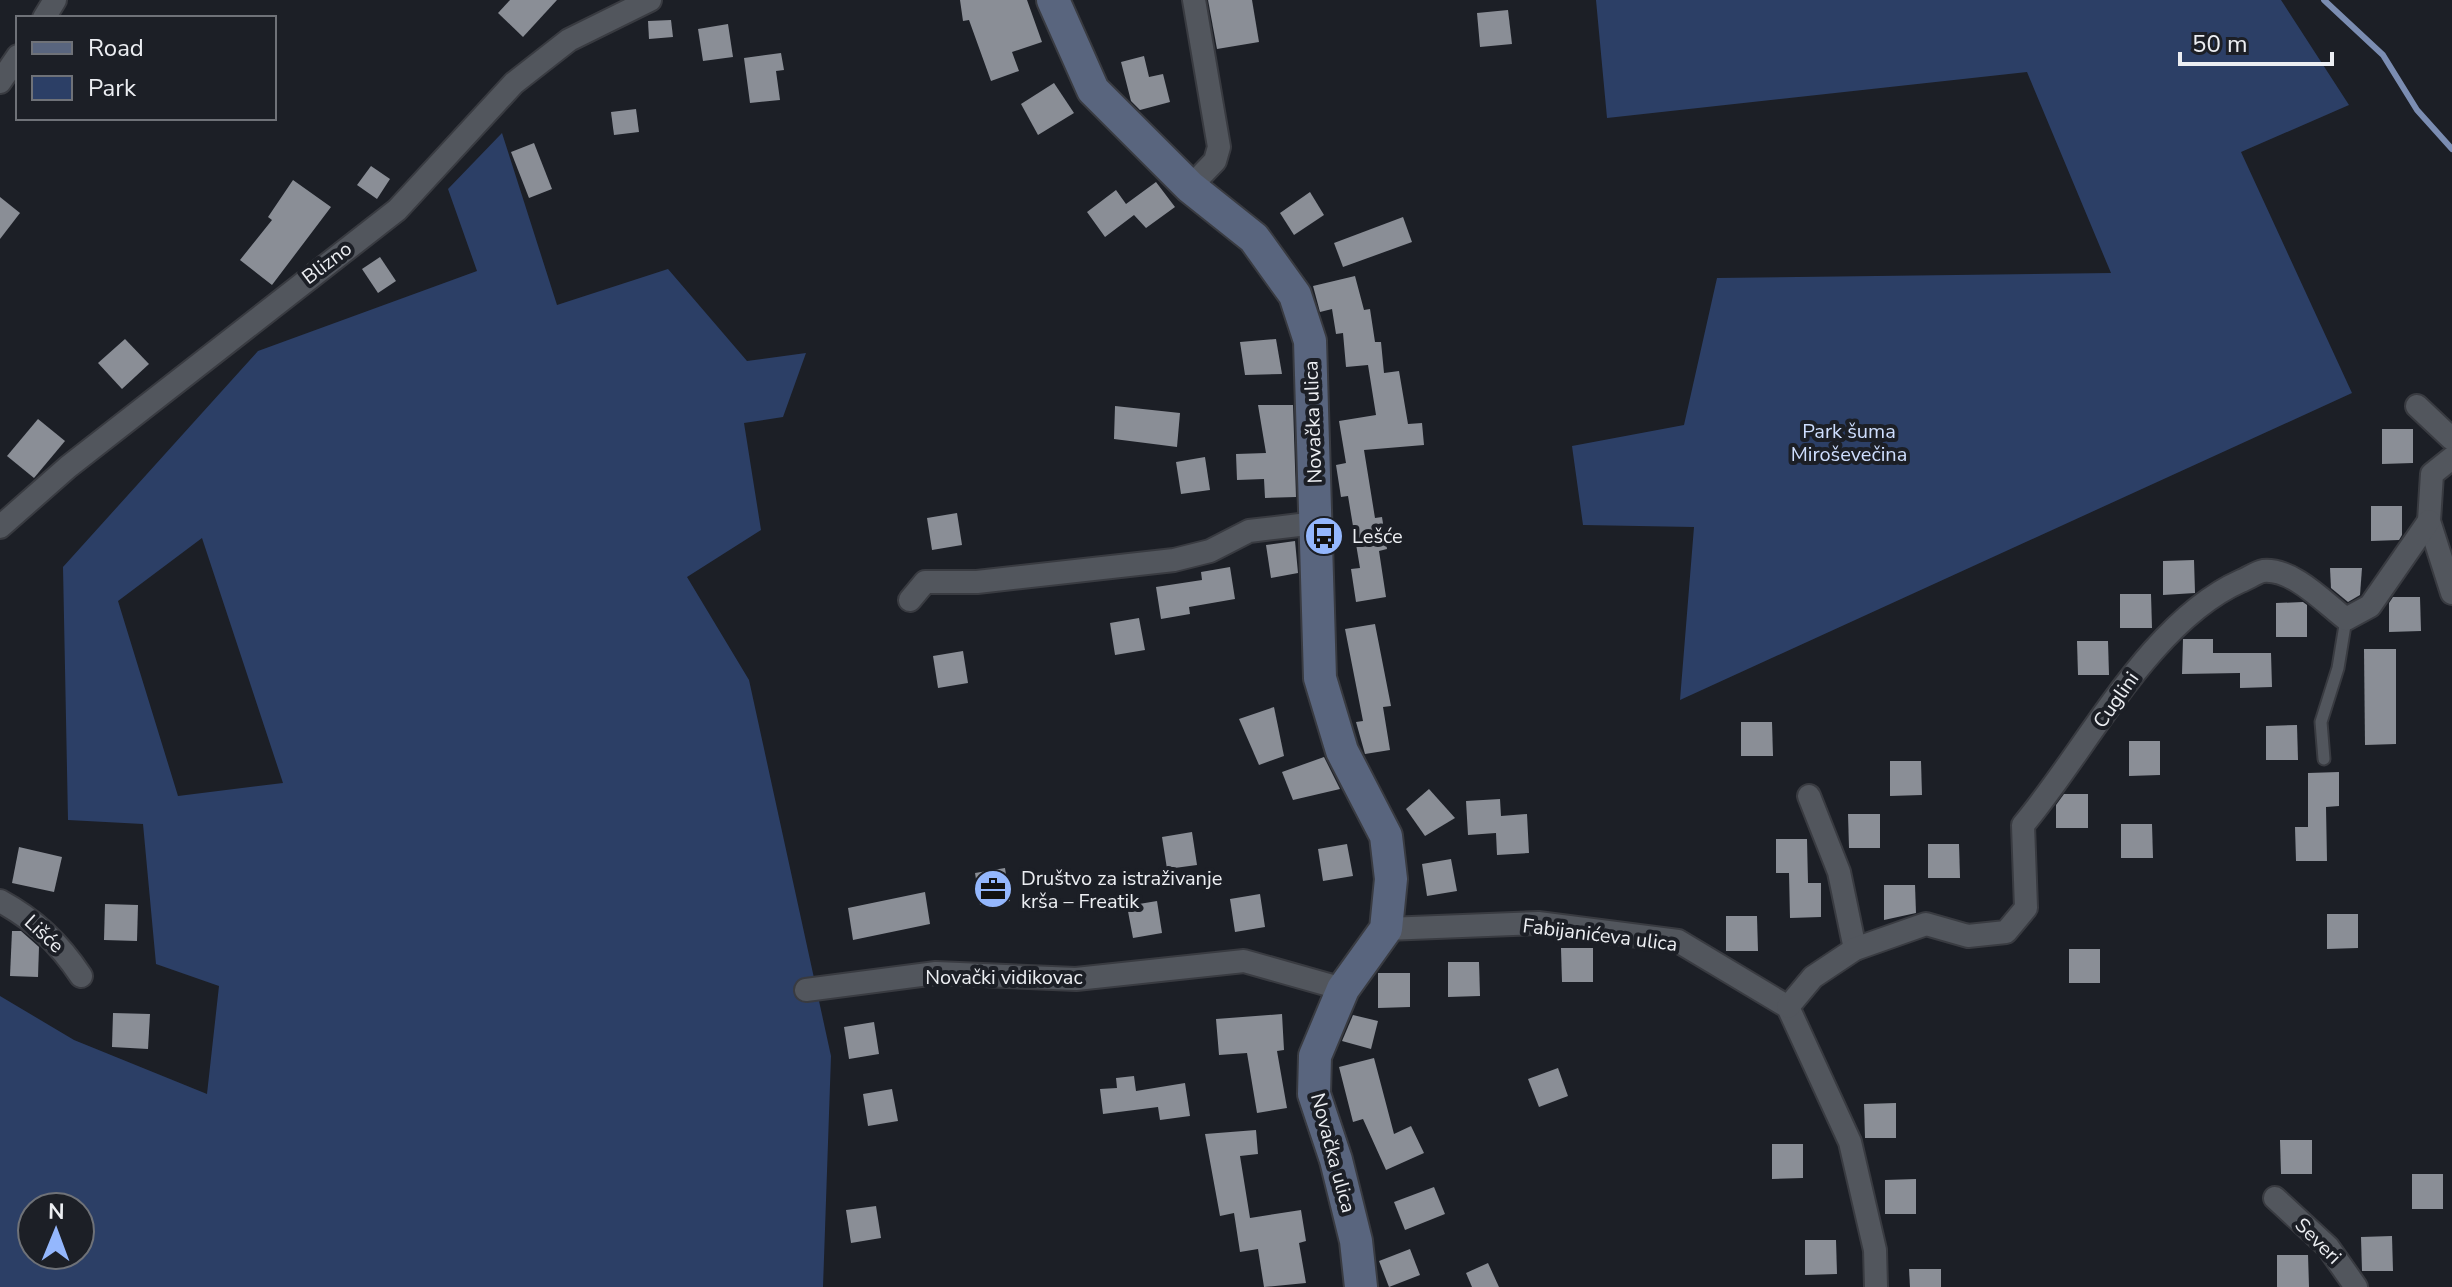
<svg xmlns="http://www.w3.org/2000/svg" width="2452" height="1287" font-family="'Nunito Sans',sans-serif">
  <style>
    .green { fill: #2c3f66; fill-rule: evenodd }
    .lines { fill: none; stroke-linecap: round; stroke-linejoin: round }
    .stream { stroke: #7b8db2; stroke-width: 6 }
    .building { fill: #8a8e96 }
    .lane-casing { stroke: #393b41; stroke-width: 15 }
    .street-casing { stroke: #393b41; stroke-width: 26 }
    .secondary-casing { stroke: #393b41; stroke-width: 36 }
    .lane { stroke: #52565d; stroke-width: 11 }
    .street { stroke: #52565d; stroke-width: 22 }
    .secondary { stroke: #59657e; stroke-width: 32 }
    .labels { text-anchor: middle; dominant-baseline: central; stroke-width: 8; stroke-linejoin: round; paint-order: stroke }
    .street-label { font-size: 20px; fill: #eceef2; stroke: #1c1f26 }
    .park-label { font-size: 20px; fill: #cedefe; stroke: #1c1f26 }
    .poi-label { font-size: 20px; fill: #eceef2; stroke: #1c1f26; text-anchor: start }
  </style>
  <rect width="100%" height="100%" fill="#1c1f26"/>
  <g class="green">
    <path d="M 1596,0 L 2281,0 L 2349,105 L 2241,152 L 2352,393 L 1680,700 L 1694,527 L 1583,525 L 1572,446 L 1684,425 L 1717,278 L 2111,273 L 2027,72 L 1607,118 Z"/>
    <path d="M 502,133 L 557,305 L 668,269 L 747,361 L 806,353 L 783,417 L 744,423 L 761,530 L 687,577 L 749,680 L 831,1056 L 823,1287 L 0,1287 L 0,996 L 74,1040 L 207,1094 L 219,986 L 156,964 L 143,824 L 68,820 L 63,567 L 258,351 L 477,271 L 448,189 ZM 202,538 L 283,783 L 178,796 L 118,601 ZM 32,1207 L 80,1207 L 80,1255 L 32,1255 Z"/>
  </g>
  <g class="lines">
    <path class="stream" d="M 2324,0 L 2383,55 L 2417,110 L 2452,149"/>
  </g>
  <g class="building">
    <path d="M 510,0 L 557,0 L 523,37 L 498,13 Z"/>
    <path d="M 960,0 L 1027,0 L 1042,42 L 1012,52 L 1019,71 L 991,81 L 969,20 L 963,21 Z"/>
    <path d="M 1208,0 L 1252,0 L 1259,42 L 1217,49 Z"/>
    <path d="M 1508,10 L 1512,44 L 1480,47 L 1477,13 Z"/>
    <path d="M 671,20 L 673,37 L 649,39 L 648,21 Z"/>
    <path d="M 728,24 L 733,57 L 703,61 L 698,29 Z"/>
    <path d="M 781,53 L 784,70 L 776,71 L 780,100 L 750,103 L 744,58 Z"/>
    <path d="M 1144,56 L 1149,77 L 1163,74 L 1170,102 L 1140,110 L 1131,101 L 1121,62 Z"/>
    <path d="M 1054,83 L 1074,113 L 1038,135 L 1021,104 Z"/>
    <path d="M 636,109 L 639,132 L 614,135 L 611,112 Z"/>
    <path d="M 534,143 L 552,189 L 529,198 L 511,152 Z"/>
    <path d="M 371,166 L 390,179 L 377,199 L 357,185 Z"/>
    <path d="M 293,180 L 331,207 L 272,285 L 240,260 L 272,220 L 268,217 Z"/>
    <path d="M 1156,182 L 1175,207 L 1146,228 L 1134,215 L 1105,237 L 1087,212 L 1116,190 L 1126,204 Z"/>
    <path d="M 1310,192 L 1324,215 L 1294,235 L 1280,213 Z"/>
    <path d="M 0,197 L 20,213 L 0,239 Z"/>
    <path d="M 1403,217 L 1412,242 L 1343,267 L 1334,243 Z"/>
    <path d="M 380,257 L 396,281 L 378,293 L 362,269 Z"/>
    <path d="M 1355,276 L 1364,310 L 1370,309 L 1375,342 L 1381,342 L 1384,373 L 1399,371 L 1408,424 L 1422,423 L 1424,445 L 1364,450 L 1375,518 L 1382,517 L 1387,549 L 1379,551 L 1386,597 L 1356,602 L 1351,569 L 1360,568 L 1348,496 L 1341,497 L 1336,465 L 1346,463 L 1339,421 L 1376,415 L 1368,365 L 1346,367 L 1343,333 L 1336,334 L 1332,309 L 1320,312 L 1313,286 Z"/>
    <path d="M 125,339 L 149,364 L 122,389 L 98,363 Z"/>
    <path d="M 1276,339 L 1282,374 L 1245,375 L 1240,342 Z"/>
    <path d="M 1258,405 L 1293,405 L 1296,497 L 1265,498 L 1264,479 L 1237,480 L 1236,454 L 1266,453 Z"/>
    <path d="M 1115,406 L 1180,413 L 1177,447 L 1114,439 Z"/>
    <path d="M 38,419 L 65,441 L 34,478 L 7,456 Z"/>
    <path d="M 2382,429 L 2413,429 L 2413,463 L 2382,464 Z"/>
    <path d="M 1205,457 L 1210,490 L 1181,494 L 1176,462 Z"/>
    <path d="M 2371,506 L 2402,506 L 2402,535 L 2399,540 L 2371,541 Z"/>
    <path d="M 957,513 L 962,545 L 932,550 L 927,518 Z"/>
    <path d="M 1295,541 L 1298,573 L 1271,578 L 1266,545 Z"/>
    <path d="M 2194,560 L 2195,593 L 2163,595 L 2163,561 Z"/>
    <path d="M 1230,567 L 1235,599 L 1189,607 L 1190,614 L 1161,619 L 1156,587 L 1202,580 L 1201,572 Z"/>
    <path d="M 2330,568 L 2362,568 L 2360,595 L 2348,602 L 2331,588 Z"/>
    <path d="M 2120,594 L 2151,594 L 2152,628 L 2120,628 Z"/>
    <path d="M 2393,597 L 2420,597 L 2421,631 L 2389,632 L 2389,603 Z"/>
    <path d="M 2303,602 L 2307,605 L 2307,637 L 2276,637 L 2276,603 Z"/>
    <path d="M 1139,618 L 1145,650 L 1115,655 L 1110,623 Z"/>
    <path d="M 1375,624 L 1391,706 L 1383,707 L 1390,750 L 1365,754 L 1356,722 L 1363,721 L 1345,629 Z"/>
    <path d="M 2183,639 L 2213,639 L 2213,653 L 2271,653 L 2272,687 L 2240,688 L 2240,673 L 2182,674 Z"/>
    <path d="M 2077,641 L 2108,641 L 2109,675 L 2078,675 Z"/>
    <path d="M 2364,649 L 2396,649 L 2396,744 L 2365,745 Z"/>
    <path d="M 963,651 L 968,683 L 938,688 L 933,656 Z"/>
    <path d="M 1274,707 L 1284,756 L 1259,765 L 1239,719 Z"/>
    <path d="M 1741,722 L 1772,722 L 1773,756 L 1741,756 Z"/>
    <path d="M 2297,725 L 2298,760 L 2266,760 L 2266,726 Z"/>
    <path d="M 2129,741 L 2160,741 L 2160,775 L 2129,776 Z"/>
    <path d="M 1324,757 L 1340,789 L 1293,800 L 1282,772 Z"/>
    <path d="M 1890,761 L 1921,761 L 1922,795 L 1890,796 Z"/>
    <path d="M 2339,772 L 2339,806 L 2326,807 L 2327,861 L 2296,861 L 2295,827 L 2308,827 L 2308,773 Z"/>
    <path d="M 1429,789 L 1455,818 L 1425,836 L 1406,809 Z"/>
    <path d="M 2064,794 L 2088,794 L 2088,828 L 2056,828 L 2056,805 Z"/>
    <path d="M 1500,799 L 1501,816 L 1527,814 L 1529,853 L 1497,855 L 1496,833 L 1468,835 L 1466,801 Z"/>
    <path d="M 1848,814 L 1880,814 L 1880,848 L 1849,848 Z"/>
    <path d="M 2121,824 L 2152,824 L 2153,858 L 2121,858 Z"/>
    <path d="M 1192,832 L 1197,865 L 1167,869 L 1162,837 Z"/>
    <path d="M 1776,839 L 1807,839 L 1808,883 L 1821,883 L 1821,917 L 1790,918 L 1789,873 L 1776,873 Z"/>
    <path d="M 1347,844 L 1353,876 L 1323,881 L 1318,849 Z"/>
    <path d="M 1928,844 L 1959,844 L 1960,878 L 1928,878 Z"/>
    <path d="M 19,847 L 62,857 L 54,892 L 12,883 Z"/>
    <path d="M 1451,859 L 1457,891 L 1427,896 L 1422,864 Z"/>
    <path d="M 1005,868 L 1010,901 L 980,905 L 975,873 Z"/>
    <path d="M 1884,885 L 1915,885 L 1916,913 L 1884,920 Z"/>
    <path d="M 925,892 L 930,924 L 853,940 L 848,908 Z"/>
    <path d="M 1260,894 L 1265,927 L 1235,932 L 1230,899 Z"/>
    <path d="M 1157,901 L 1162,933 L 1133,938 L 1127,906 Z"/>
    <path d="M 105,904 L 138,905 L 137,941 L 104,940 Z"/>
    <path d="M 2327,914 L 2358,914 L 2358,948 L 2327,949 Z"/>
    <path d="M 1726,916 L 1757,916 L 1758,951 L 1726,951 Z"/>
    <path d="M 12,931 L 21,931 L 39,947 L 38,977 L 10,976 Z"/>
    <path d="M 1561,948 L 1593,948 L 1593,982 L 1562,982 Z"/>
    <rect x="2069" y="949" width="31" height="34"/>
    <path d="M 1448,962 L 1479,962 L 1480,996 L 1448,997 Z"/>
    <path d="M 1378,973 L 1410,973 L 1410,1007 L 1378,1008 Z"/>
    <path d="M 113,1013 L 150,1014 L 148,1049 L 112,1047 Z"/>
    <path d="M 1282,1014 L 1284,1050 L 1277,1051 L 1287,1108 L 1257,1113 L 1247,1053 L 1219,1055 L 1216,1019 Z"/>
    <path d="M 1353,1015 L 1378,1021 L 1371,1049 L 1342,1041 Z"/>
    <path d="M 874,1022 L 879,1054 L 849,1059 L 844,1027 Z"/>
    <path d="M 1374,1058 L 1394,1134 L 1411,1126 L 1424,1153 L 1386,1170 L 1363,1119 L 1353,1122 L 1339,1067 Z"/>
    <path d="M 1558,1068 L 1568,1096 L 1539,1107 L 1528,1079 Z"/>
    <path d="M 1134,1076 L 1136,1091 L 1185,1083 L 1190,1116 L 1160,1120 L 1158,1107 L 1103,1114 L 1100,1089 L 1117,1088 L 1116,1078 Z"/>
    <path d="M 892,1089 L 898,1121 L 868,1126 L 863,1094 Z"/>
    <path d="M 1896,1103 L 1896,1138 L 1865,1138 L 1864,1104 Z"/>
    <path d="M 1256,1130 L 1258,1154 L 1240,1156 L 1250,1218 L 1301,1210 L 1306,1241 L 1299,1243 L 1306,1283 L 1264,1287 L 1258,1249 L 1240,1252 L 1234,1213 L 1220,1216 L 1205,1134 Z"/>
    <path d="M 2280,1140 L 2312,1140 L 2312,1174 L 2281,1174 Z"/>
    <path d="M 1772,1144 L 1803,1144 L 1803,1178 L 1772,1179 Z"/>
    <rect x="2412" y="1174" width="31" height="35"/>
    <path d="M 1916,1179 L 1916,1214 L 1885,1214 L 1885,1180 Z"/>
    <path d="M 1434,1187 L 1445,1214 L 1405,1230 L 1394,1202 Z"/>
    <path d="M 876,1206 L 881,1238 L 851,1243 L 846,1210 Z"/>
    <path d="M 2392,1236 L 2393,1271 L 2362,1271 L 2361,1237 Z"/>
    <path d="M 1805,1240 L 1836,1240 L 1837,1274 L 1805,1275 Z"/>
    <path d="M 1410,1249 L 1420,1275 L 1389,1287 L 1379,1261 Z"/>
    <path d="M 2277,1255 L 2308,1255 L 2309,1287 L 2277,1287 Z"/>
    <path d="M 1488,1263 L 1499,1287 L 1472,1287 L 1466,1273 Z"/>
    <path d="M 1909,1269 L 1941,1269 L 1941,1287 L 1910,1287 Z"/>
  </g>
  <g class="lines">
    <g class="lane-casing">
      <path id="lane" d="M 2324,759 L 2321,722 L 2338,668 L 2346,619"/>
    </g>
    <g class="street-casing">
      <g id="street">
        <path d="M 44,18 L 55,0"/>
        <path d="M 0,82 L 18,56"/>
        <path d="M 1190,187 L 1215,161 L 1219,147 L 1194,0"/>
        <path d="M 2417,406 L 2452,439"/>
        <path d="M 2452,458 L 2432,474 L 2429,521 L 2452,593"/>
        <path d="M 0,527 L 68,467 L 397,210 L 514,83 L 569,40 L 650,0"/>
        <path d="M 910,600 L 925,582 L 977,582 L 1174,560 L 1210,551 L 1249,531 L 1316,523"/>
        <path d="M 1809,796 L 1839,872 L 1855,949"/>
        <path d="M 0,901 C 35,920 59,943 81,976"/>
        <path d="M 1386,929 L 1538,923 L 1678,941 L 1788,1007 L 1850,1142 L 1875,1250 L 1876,1287"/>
        <path d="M 806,990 L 936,973 L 1076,979 L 1244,961 L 1343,989"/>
        <path d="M 1788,1007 L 1813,977 L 1855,949 L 1926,924 L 1968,936 L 2006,932 L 2026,908 L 2023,825 C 2087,749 2149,622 2241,581 C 2247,579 2257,572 2263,571 C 2293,568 2325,603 2346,619 L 2370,606 L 2429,521"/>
        <path d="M 2275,1198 L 2328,1247 L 2356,1287"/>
      </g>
    </g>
    <g class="secondary-casing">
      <path id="secondary" d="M 1053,0 L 1093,90 L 1190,187 L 1254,238 L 1295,295 L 1310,341 L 1320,678 L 1342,751 L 1386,836 L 1391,879 L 1386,929 L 1343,989 L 1315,1056 L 1314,1094 L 1336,1160 L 1356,1241 L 1361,1287"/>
    </g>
    <use href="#lane" class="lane"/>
    <use href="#street" class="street"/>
    <use href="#secondary" class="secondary"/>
  </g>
  <defs>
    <g id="bus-disc" transform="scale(2)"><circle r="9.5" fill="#94b7fd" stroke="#1c1f26"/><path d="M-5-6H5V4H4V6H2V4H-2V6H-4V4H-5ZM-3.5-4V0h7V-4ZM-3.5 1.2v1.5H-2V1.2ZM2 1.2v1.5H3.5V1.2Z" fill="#111"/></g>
    <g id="office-disc" transform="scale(2)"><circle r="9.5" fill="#94b7fd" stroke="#1c1f26"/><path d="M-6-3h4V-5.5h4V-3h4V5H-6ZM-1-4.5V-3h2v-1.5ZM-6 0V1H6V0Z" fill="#111"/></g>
  </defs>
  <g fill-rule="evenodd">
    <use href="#bus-disc" x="1324" y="536"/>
    <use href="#office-disc" x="993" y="889"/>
  </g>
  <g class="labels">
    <g class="street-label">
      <text transform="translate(327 263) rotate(-37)">Blizno</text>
      <text transform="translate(1313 422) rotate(-92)">Novačka ulica</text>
      <text transform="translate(2116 700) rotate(-55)">Cuglini</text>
      <text transform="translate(44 934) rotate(43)">Lišće</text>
      <text transform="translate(1600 935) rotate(7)">Fabijanićeva ulica</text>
      <text x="1004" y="977">Novački vidikovac</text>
      <text transform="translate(1333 1153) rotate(75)">Novačka ulica</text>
      <text transform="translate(2318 1241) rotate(45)">Severi</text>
    </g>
    <g class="park-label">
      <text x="1849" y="431">Park šuma<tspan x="1849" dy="23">Miroševečina</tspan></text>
    </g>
    <g class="poi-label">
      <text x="1352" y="536">Lešće</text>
      <text x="1021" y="878">Društvo za istraživanje<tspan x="1021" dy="23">krša – Freatik</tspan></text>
    </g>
  </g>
  <rect x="16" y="16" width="260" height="104" fill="#1c1f26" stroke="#6f7278" stroke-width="2"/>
  <rect x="32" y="42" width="40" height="12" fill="#59657e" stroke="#6f7278" stroke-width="2"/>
  <text x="88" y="56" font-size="24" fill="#eceef2">Road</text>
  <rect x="32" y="76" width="40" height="24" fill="#2c3f66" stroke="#6f7278" stroke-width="2"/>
  <text x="88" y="96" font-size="24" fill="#eceef2">Park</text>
  <g transform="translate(56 1231) rotate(1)"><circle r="38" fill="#1c1f26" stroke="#6f7278" stroke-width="2"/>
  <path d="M0-6L14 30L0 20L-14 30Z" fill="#94b7fd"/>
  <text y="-12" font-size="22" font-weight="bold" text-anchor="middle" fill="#eceef2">N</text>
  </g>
  <path d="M2180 52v12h152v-12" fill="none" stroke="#eceef2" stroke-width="4"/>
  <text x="2192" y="52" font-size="24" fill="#eceef2" stroke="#1c1f26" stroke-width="6" paint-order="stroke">50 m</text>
</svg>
